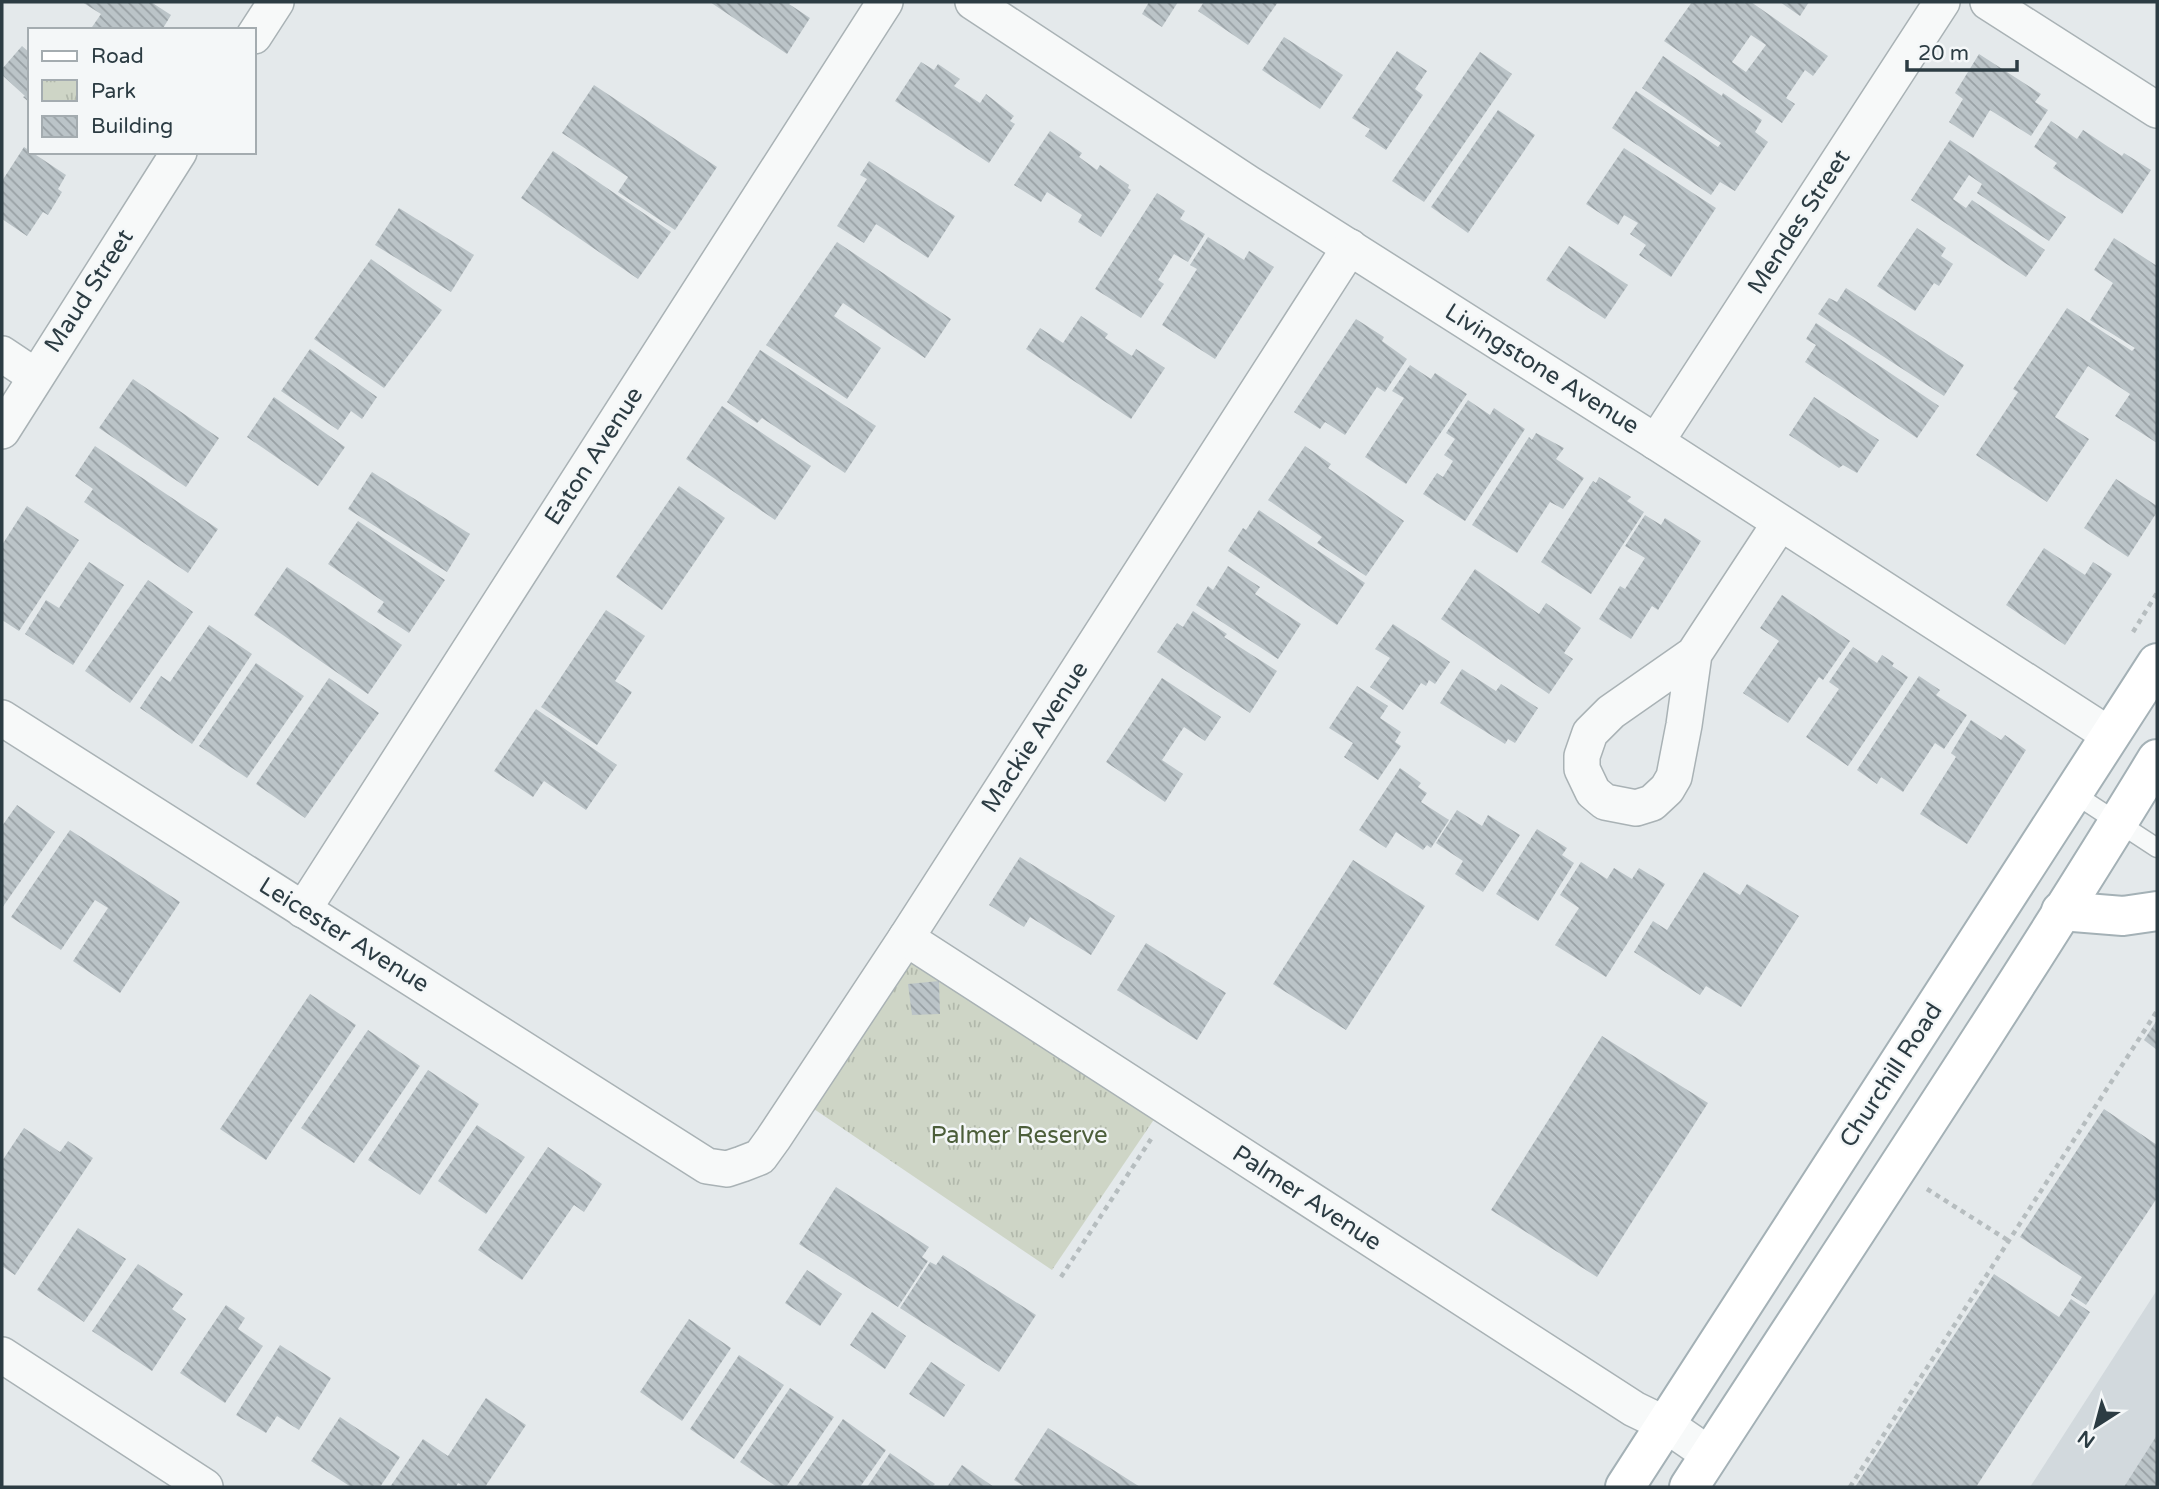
<svg xmlns="http://www.w3.org/2000/svg" width="2159" height="1489" font-family="'Varela Round',sans-serif">
  <style>
    .built { fill: #d2d9dd }
    .park { fill: url(#park-tufts) }
    .building { fill: url(#building-back-hatch); fill-rule: evenodd }
    .lines { fill: none; stroke-linecap: round; stroke-linejoin: round }
    .service-casing { stroke: #a9b2b5; stroke-width: 21 }
    .minor-casing { stroke: #a9b2b5; stroke-width: 38 }
    .primary-casing { stroke: #a4b1b6; stroke-width: 42 }
    .path { stroke: #b6bdbf; stroke-width: 4.5; stroke-dasharray: 5 5; stroke-linecap: butt }
    .service { stroke: #f7f9f9; stroke-width: 18 }
    .minor { stroke: #f7f9f9; stroke-width: 35 }
    .primary { stroke: #fff; stroke-width: 38 }
    .labels { text-anchor: middle; dominant-baseline: central; stroke-width: 5; stroke-linejoin: round; paint-order: stroke }
    .street-label { font-size: 24px; fill: #2c3c43; stroke: #f4f7f8 }
    .park-label { font-size: 24px; fill: #4c5e3a; stroke: #f4f7f8 }
  </style>
  <defs>
    <pattern id="park-tufts" width="24" height="20" patternUnits="userSpaceOnUse" patternTransform="scale(1.75)"><rect width="24" height="20" fill="#ced5c6"/><path d="M3 7l-1-3M5 7V3M7 7l1-3M15 17l-1-3M17 17v-4M19 17l1-3" fill="none" stroke="#b1b8ab"/></pattern>
    <pattern id="building-back-hatch" width="6" height="6" patternUnits="userSpaceOnUse" patternTransform="scale(1.75)"><rect width="6" height="6" fill="#bbc4c8"/><path d="M-1 5l2 2M0 0l6 6M5-1l2 2" fill="none" stroke="#98a0a4"/></pattern>
  </defs>
  <rect width="100%" height="100%" fill="#e4e9eb"/>
  <path class="built" d="M 2157,1290 L 2157,1487 L 2030,1487 Z"/>
  <path class="park" d="M 909,949 L 1157,1115 L 1052,1270 L 808,1105 Z"/>
  <g class="building">
    <path d="M 82,2 L 151,2 L 171,15 L 162,30 L 90,30 L 101,14 Z"/>
    <path d="M 710,2 L 791,2 L 789,4 L 810,18 L 787,54 Z"/>
    <path d="M 1149,2 L 1178,2 L 1162,27 L 1142,14 Z"/>
    <path d="M 1204,2 L 1278,2 L 1248,45 L 1198,11 Z"/>
    <path d="M 1692,2 L 1751,2 L 1828,56 L 1813,76 L 1805,70 L 1786,98 L 1795,104 L 1782,123 L 1664,41 ZM 1751,35 L 1766,45 L 1746,72 L 1732,62 Z"/>
    <path d="M 1780,2 L 1809,2 L 1800,16 Z"/>
    <path d="M 1284,37 L 1343,75 L 1320,109 L 1262,70 Z"/>
    <path d="M 22,46 L 30,53 L 30,103 L 23,97 L 25,96 L 2,75 L 2,69 Z"/>
    <path d="M 1397,51 L 1427,71 L 1415,89 L 1423,95 L 1386,150 L 1365,136 L 1370,129 L 1352,118 Z"/>
    <path d="M 1480,52 L 1512,74 L 1424,202 L 1392,181 Z"/>
    <path d="M 1979,54 L 2041,94 L 2035,102 L 2048,110 L 2031,136 L 1990,110 L 1973,138 L 1949,122 L 1963,99 L 1955,93 Z"/>
    <path d="M 1663,56 L 1722,96 L 1723,93 L 1762,120 L 1755,132 L 1768,142 L 1735,191 L 1720,182 L 1711,195 L 1612,128 L 1636,91 L 1718,147 L 1721,143 L 1642,88 Z"/>
    <path d="M 921,62 L 934,70 L 938,64 L 960,79 L 954,86 L 980,103 L 986,94 L 1014,116 L 1010,121 L 1015,124 L 989,163 L 895,101 Z"/>
    <path d="M 594,85 L 717,167 L 675,230 L 618,192 L 628,177 L 562,133 Z"/>
    <path d="M 1498,110 L 1535,135 L 1468,233 L 1431,207 Z"/>
    <path d="M 2051,121 L 2077,139 L 2083,130 L 2122,156 L 2124,153 L 2151,170 L 2122,214 L 2053,168 L 2057,163 L 2034,147 Z"/>
    <path d="M 1050,131 L 1082,153 L 1079,157 L 1097,170 L 1100,165 L 1129,185 L 1128,188 L 1131,190 L 1101,237 L 1078,222 L 1082,215 L 1047,192 L 1041,202 L 1014,185 Z"/>
    <path d="M 1950,140 L 2066,217 L 2049,241 L 1977,193 L 1982,184 L 1969,175 L 1953,199 L 1966,208 L 1972,200 L 2045,250 L 2026,277 L 1911,200 Z"/>
    <path d="M 24,147 L 66,175 L 58,189 L 62,192 L 48,215 L 43,212 L 27,236 L 2,219 L 2,181 Z"/>
    <path d="M 1624,148 L 1716,208 L 1671,277 L 1639,255 L 1646,245 L 1630,234 L 1638,223 L 1624,215 L 1618,225 L 1586,204 Z"/>
    <path d="M 553,151 L 671,232 L 638,279 L 521,198 Z"/>
    <path d="M 869,161 L 955,216 L 928,258 L 876,224 L 864,243 L 837,226 L 867,179 L 860,175 Z"/>
    <path d="M 1157,193 L 1185,211 L 1180,219 L 1205,234 L 1188,262 L 1174,254 L 1158,280 L 1164,284 L 1141,318 L 1095,289 Z"/>
    <path d="M 399,208 L 474,255 L 451,292 L 375,245 Z"/>
    <path d="M 1917,228 L 1946,248 L 1941,256 L 1953,264 L 1939,286 L 1934,283 L 1915,311 L 1877,286 Z"/>
    <path d="M 1208,237 L 1244,260 L 1249,251 L 1274,267 L 1215,359 L 1162,325 L 1197,269 L 1190,265 Z"/>
    <path d="M 2114,238 L 2157,266 L 2157,443 L 2115,416 L 2130,394 L 2088,366 L 2055,417 L 2089,439 L 2047,502 L 1976,455 L 2018,392 L 2013,389 L 2067,308 L 2132,351 L 2135,348 L 2090,320 L 2113,283 L 2094,270 Z"/>
    <path d="M 837,242 L 951,319 L 925,358 L 843,303 L 834,316 L 881,348 L 847,399 L 766,345 Z"/>
    <path d="M 1569,246 L 1628,285 L 1605,319 L 1546,280 Z"/>
    <path d="M 371,259 L 442,310 L 384,388 L 314,339 Z"/>
    <path d="M 1846,288 L 1964,365 L 1944,396 L 1818,314 L 1829,298 L 1837,302 Z"/>
    <path d="M 1081,316 L 1108,334 L 1105,338 L 1132,356 L 1136,349 L 1165,368 L 1131,419 L 1026,349 L 1040,328 L 1063,343 Z"/>
    <path d="M 1356,319 L 1384,337 L 1382,341 L 1407,359 L 1385,392 L 1377,387 L 1345,435 L 1325,422 L 1320,429 L 1294,412 Z"/>
    <path d="M 1816,323 L 1939,406 L 1917,438 L 1805,362 L 1816,345 L 1806,339 Z"/>
    <path d="M 310,349 L 377,397 L 362,419 L 351,411 L 338,430 L 281,391 Z"/>
    <path d="M 760,350 L 876,426 L 845,473 L 762,418 L 757,423 L 727,402 Z"/>
    <path d="M 1410,365 L 1431,379 L 1435,373 L 1467,394 L 1406,484 L 1365,457 L 1404,398 L 1392,391 Z"/>
    <path d="M 133,379 L 219,438 L 186,487 L 99,428 Z"/>
    <path d="M 274,397 L 345,447 L 318,486 L 247,437 Z"/>
    <path d="M 1814,397 L 1879,440 L 1857,473 L 1843,465 L 1839,468 L 1789,435 Z"/>
    <path d="M 1468,400 L 1490,415 L 1494,408 L 1525,429 L 1465,521 L 1423,494 L 1437,473 L 1443,477 L 1453,461 L 1444,455 L 1455,439 L 1446,433 Z"/>
    <path d="M 722,406 L 811,466 L 775,520 L 686,459 Z"/>
    <path d="M 1536,433 L 1564,448 L 1556,459 L 1584,478 L 1563,509 L 1550,502 L 1517,553 L 1472,525 L 1529,437 L 1532,440 Z"/>
    <path d="M 95,446 L 218,529 L 188,573 L 84,502 L 93,489 L 75,476 Z"/>
    <path d="M 1305,446 L 1331,464 L 1328,468 L 1404,521 L 1366,576 L 1317,543 L 1322,537 L 1268,500 Z"/>
    <path d="M 372,472 L 470,534 L 447,572 L 348,509 Z"/>
    <path d="M 1599,477 L 1631,497 L 1627,501 L 1644,512 L 1591,594 L 1541,562 L 1593,481 L 1596,483 Z"/>
    <path d="M 2116,479 L 2157,506 L 2157,512 L 2128,557 L 2084,528 Z"/>
    <path d="M 679,486 L 725,518 L 662,610 L 616,577 Z"/>
    <path d="M 27,506 L 79,540 L 19,631 L 2,620 L 2,545 Z"/>
    <path d="M 1259,510 L 1365,583 L 1337,625 L 1228,551 L 1243,528 L 1246,530 Z"/>
    <path d="M 1645,515 L 1661,525 L 1665,518 L 1701,541 L 1658,610 L 1652,606 L 1631,639 L 1599,619 L 1620,586 L 1625,589 L 1645,558 L 1625,546 Z"/>
    <path d="M 358,521 L 445,580 L 409,633 L 377,612 L 384,602 L 328,564 Z"/>
    <path d="M 2044,548 L 2085,575 L 2093,562 L 2112,574 L 2065,645 L 2006,605 Z"/>
    <path d="M 89,562 L 124,585 L 73,665 L 25,634 L 46,600 L 59,608 Z"/>
    <path d="M 1228,566 L 1260,587 L 1255,594 L 1301,624 L 1278,659 L 1196,605 L 1208,586 L 1213,590 Z"/>
    <path d="M 287,567 L 402,645 L 368,694 L 254,615 Z"/>
    <path d="M 1475,569 L 1539,614 L 1546,603 L 1581,628 L 1564,653 L 1573,659 L 1549,694 L 1441,619 Z"/>
    <path d="M 148,580 L 193,612 L 130,703 L 85,671 Z"/>
    <path d="M 1782,595 L 1850,641 L 1823,680 L 1819,677 L 1788,723 L 1743,693 L 1779,641 L 1760,628 Z"/>
    <path d="M 606,610 L 645,636 L 615,681 L 632,692 L 597,745 L 541,707 Z"/>
    <path d="M 1193,611 L 1227,634 L 1224,637 L 1277,671 L 1250,713 L 1157,652 L 1177,623 L 1183,627 Z"/>
    <path d="M 1393,624 L 1450,662 L 1435,684 L 1429,680 L 1426,686 L 1421,683 L 1403,710 L 1370,687 L 1390,658 L 1375,649 Z"/>
    <path d="M 209,625 L 252,654 L 192,744 L 140,708 L 161,676 L 170,682 Z"/>
    <path d="M 1853,647 L 1877,663 L 1882,655 L 1894,663 L 1892,666 L 1908,677 L 1848,766 L 1806,737 L 1839,689 L 1829,682 Z"/>
    <path d="M 256,663 L 304,696 L 247,778 L 199,746 Z"/>
    <path d="M 1462,669 L 1496,691 L 1501,684 L 1538,708 L 1515,743 L 1508,739 L 1505,744 L 1440,703 Z"/>
    <path d="M 1919,676 L 1940,690 L 1936,695 L 1967,715 L 1944,749 L 1935,743 L 1903,792 L 1881,777 L 1877,784 L 1857,770 Z"/>
    <path d="M 329,678 L 379,713 L 305,818 L 256,784 Z"/>
    <path d="M 1162,678 L 1221,717 L 1205,741 L 1184,727 L 1162,760 L 1183,774 L 1165,802 L 1106,762 Z"/>
    <path d="M 1357,686 L 1388,706 L 1380,718 L 1401,732 L 1395,742 L 1401,746 L 1378,780 L 1344,757 L 1353,743 L 1329,728 Z"/>
    <path d="M 536,709 L 617,765 L 586,810 L 544,781 L 533,797 L 494,771 Z"/>
    <path d="M 1971,720 L 2001,740 L 2005,735 L 2026,750 L 1967,844 L 1920,814 L 1956,757 L 1951,753 Z"/>
    <path d="M 1400,768 L 1421,783 L 1418,787 L 1427,793 L 1421,802 L 1449,820 L 1431,848 L 1427,845 L 1423,850 L 1396,832 L 1386,848 L 1359,830 Z"/>
    <path d="M 17,805 L 55,832 L 2,908 L 2,826 Z"/>
    <path d="M 1457,810 L 1482,826 L 1488,815 L 1520,835 L 1483,892 L 1455,874 L 1463,861 L 1436,843 Z"/>
    <path d="M 1537,829 L 1567,848 L 1562,855 L 1574,863 L 1538,921 L 1496,894 Z"/>
    <path d="M 70,830 L 180,902 L 120,993 L 73,961 L 108,908 L 95,900 L 61,950 L 11,917 Z"/>
    <path d="M 1020,857 L 1115,916 L 1091,955 L 1030,917 L 1024,927 L 989,905 Z"/>
    <path d="M 1353,860 L 1425,906 L 1346,1030 L 1273,984 Z"/>
    <path d="M 1581,862 L 1607,879 L 1614,868 L 1632,879 L 1639,868 L 1665,884 L 1606,977 L 1555,945 L 1579,908 L 1560,895 Z"/>
    <path d="M 1704,872 L 1740,895 L 1747,884 L 1799,916 L 1741,1007 L 1706,986 L 1700,995 L 1634,952 L 1653,921 L 1667,930 Z"/>
    <path d="M 1146,943 L 1226,993 L 1197,1040 L 1117,990 Z"/>
    <path d="M 939,981 L 940,1014 L 912,1015 L 908,984 Z"/>
    <path d="M 310,994 L 356,1025 L 266,1160 L 220,1129 Z"/>
    <path d="M 2157,1020 L 2157,1050 L 2144,1040 Z"/>
    <path d="M 368,1030 L 420,1066 L 354,1163 L 301,1128 Z"/>
    <path d="M 1602,1036 L 1708,1103 L 1597,1277 L 1491,1210 Z"/>
    <path d="M 428,1070 L 479,1104 L 420,1195 L 368,1160 Z"/>
    <path d="M 2104,1109 L 2157,1145 L 2157,1198 L 2086,1305 L 2071,1295 L 2082,1277 L 2020,1237 Z"/>
    <path d="M 477,1125 L 525,1157 L 486,1214 L 438,1181 Z"/>
    <path d="M 24,1128 L 60,1152 L 68,1141 L 93,1158 L 15,1275 L 2,1266 L 2,1161 Z"/>
    <path d="M 548,1147 L 602,1184 L 584,1212 L 574,1205 L 522,1280 L 478,1250 Z"/>
    <path d="M 836,1187 L 929,1247 L 922,1257 L 928,1261 L 898,1307 L 799,1244 Z"/>
    <path d="M 78,1228 L 126,1259 L 84,1322 L 37,1290 Z"/>
    <path d="M 943,1255 L 1036,1315 L 999,1372 L 900,1308 L 930,1262 L 936,1265 Z"/>
    <path d="M 138,1264 L 183,1294 L 172,1309 L 186,1319 L 152,1371 L 92,1331 Z"/>
    <path d="M 807,1270 L 842,1294 L 820,1326 L 785,1303 Z"/>
    <path d="M 1994,1274 L 2059,1317 L 2071,1299 L 2090,1312 L 1976,1487 L 1855,1487 Z"/>
    <path d="M 226,1305 L 245,1318 L 238,1329 L 263,1346 L 225,1403 L 180,1373 Z"/>
    <path d="M 872,1312 L 906,1336 L 885,1369 L 850,1345 Z"/>
    <path d="M 689,1319 L 731,1348 L 682,1421 L 640,1392 Z"/>
    <path d="M 280,1345 L 331,1378 L 299,1430 L 277,1416 L 266,1433 L 236,1415 Z"/>
    <path d="M 739,1355 L 784,1385 L 734,1459 L 690,1429 Z"/>
    <path d="M 931,1362 L 965,1385 L 944,1417 L 909,1394 Z"/>
    <path d="M 790,1388 L 834,1417 L 786,1487 L 777,1487 L 740,1462 Z"/>
    <path d="M 486,1398 L 526,1425 L 485,1487 L 465,1487 L 458,1483 L 456,1487 L 390,1487 L 423,1439 L 448,1456 Z"/>
    <path d="M 340,1417 L 400,1457 L 380,1487 L 351,1487 L 311,1461 Z"/>
    <path d="M 843,1419 L 886,1450 L 860,1487 L 796,1487 Z"/>
    <path d="M 1048,1428 L 1140,1487 L 1025,1487 L 1014,1480 Z"/>
    <path d="M 2157,1435 L 2157,1487 L 2124,1487 Z"/>
    <path d="M 890,1453 L 935,1484 L 932,1487 L 867,1487 Z"/>
    <path d="M 962,1465 L 994,1487 L 947,1487 Z"/>
  </g>
  <g class="lines">
    <g class="service-casing">
      <path id="service" d="M 2073,793 L 2157,848"/>
    </g>
    <g class="minor-casing">
      <g id="minor">
        <path d="M 973,2 L 1248,183 L 1656,442 L 2111,736"/>
        <path d="M 1988,2 L 2157,110"/>
        <path d="M 254,36 L 276,2"/>
        <path d="M 2,354 L 35,376"/>
        <path d="M 2,431 L 179,152"/>
        <path d="M 1656,442 L 1942,2"/>
        <path d="M 1694,654 L 1684,725 L 1674,777 L 1667,789 L 1652,803 L 1636,808 L 1605,802 L 1593,792 L 1582,769 L 1582,756 L 1590,733 L 1611,712 L 1694,654 L 1780,523"/>
        <path d="M 2,718 L 707,1166 L 727,1169 L 742,1164 L 760,1157 L 773,1139 L 906,938 L 1350,247"/>
        <path d="M 303,910 L 885,2"/>
        <path d="M 906,938 L 1634,1409 L 1665,1424 L 1710,1455"/>
        <path d="M 2,1355 L 205,1487"/>
      </g>
    </g>
    <g class="primary-casing">
      <g id="primary">
        <path d="M 2061,911 L 2123,916 L 2157,911"/>
        <path d="M 1625,1487 L 2157,663"/>
        <path d="M 1689,1487 C 1846,1245 2007,1005 2157,759"/>
      </g>
    </g>
    <g class="path">
      <path d="M 2133,632 L 2157,593"/>
      <path d="M 1927,1189 L 2009,1241"/>
      <path d="M 1061,1277 L 1151,1139"/>
      <path d="M 1850,1487 L 2157,1011"/>
    </g>
    <use href="#service" class="service"/>
    <use href="#minor" class="minor"/>
    <use href="#primary" class="primary"/>
  </g>
  <g class="labels">
    <g class="street-label">
      <text transform="translate(1799 222) rotate(-57)">Mendes Street</text>
      <text transform="translate(89 291) rotate(-57)">Maud Street</text>
      <text transform="translate(1542 369) rotate(32)">Livingstone Avenue</text>
      <text transform="translate(594 456) rotate(-57)">Eaton Avenue</text>
      <text transform="translate(1035 737) rotate(-57)">Mackie Avenue</text>
      <text transform="translate(344 935) rotate(32)">Leicester Avenue</text>
      <text transform="translate(1891 1075) rotate(-57)">Churchill Road</text>
      <text transform="translate(1307 1198) rotate(33)">Palmer Avenue</text>
    </g>
    <g class="park-label">
      <text x="1019" y="1135">Palmer Reserve</text>
    </g>
  </g>
  <rect width="2159" height="1489" fill="none" stroke="#2c3c43" stroke-width="7"/>
  <rect x="28" y="28" width="228" height="126" fill="#f4f7f8" stroke="#a4acb0" stroke-width="2"/>
  <rect x="42" y="51" width="35" height="10" fill="#ffffff" stroke="#a4acb0" stroke-width="2"/>
  <text x="91" y="63" font-size="21" fill="#2c3c43">Road</text>
  <rect x="42" y="80" width="35" height="21" fill="url(#park-tufts)" stroke="#a4acb0" stroke-width="2"/>
  <text x="91" y="98" font-size="21" fill="#2c3c43">Park</text>
  <rect x="42" y="116" width="35" height="21" fill="url(#building-back-hatch)" stroke="#a4acb0" stroke-width="2"/>
  <text x="91" y="133" font-size="21" fill="#2c3c43">Building</text>
  <g transform="translate(2096 1426) rotate(216)" stroke="#f4f7f8" stroke-width="5" paint-order="stroke">
  <path d="M0-5L12 26L0 18L-12 26Z" fill="#2c3c43"/>
  <text y="-10" font-size="19" font-weight="bold" text-anchor="middle" fill="#2c3c43">N</text>
  </g>
  <path d="M1907 60v10h110v-10" fill="none" stroke="#2c3c43" stroke-width="3.5"/>
  <text x="1918" y="60" font-size="21" fill="#2c3c43" stroke="#f4f7f8" stroke-width="5" paint-order="stroke">20 m</text>
</svg>
